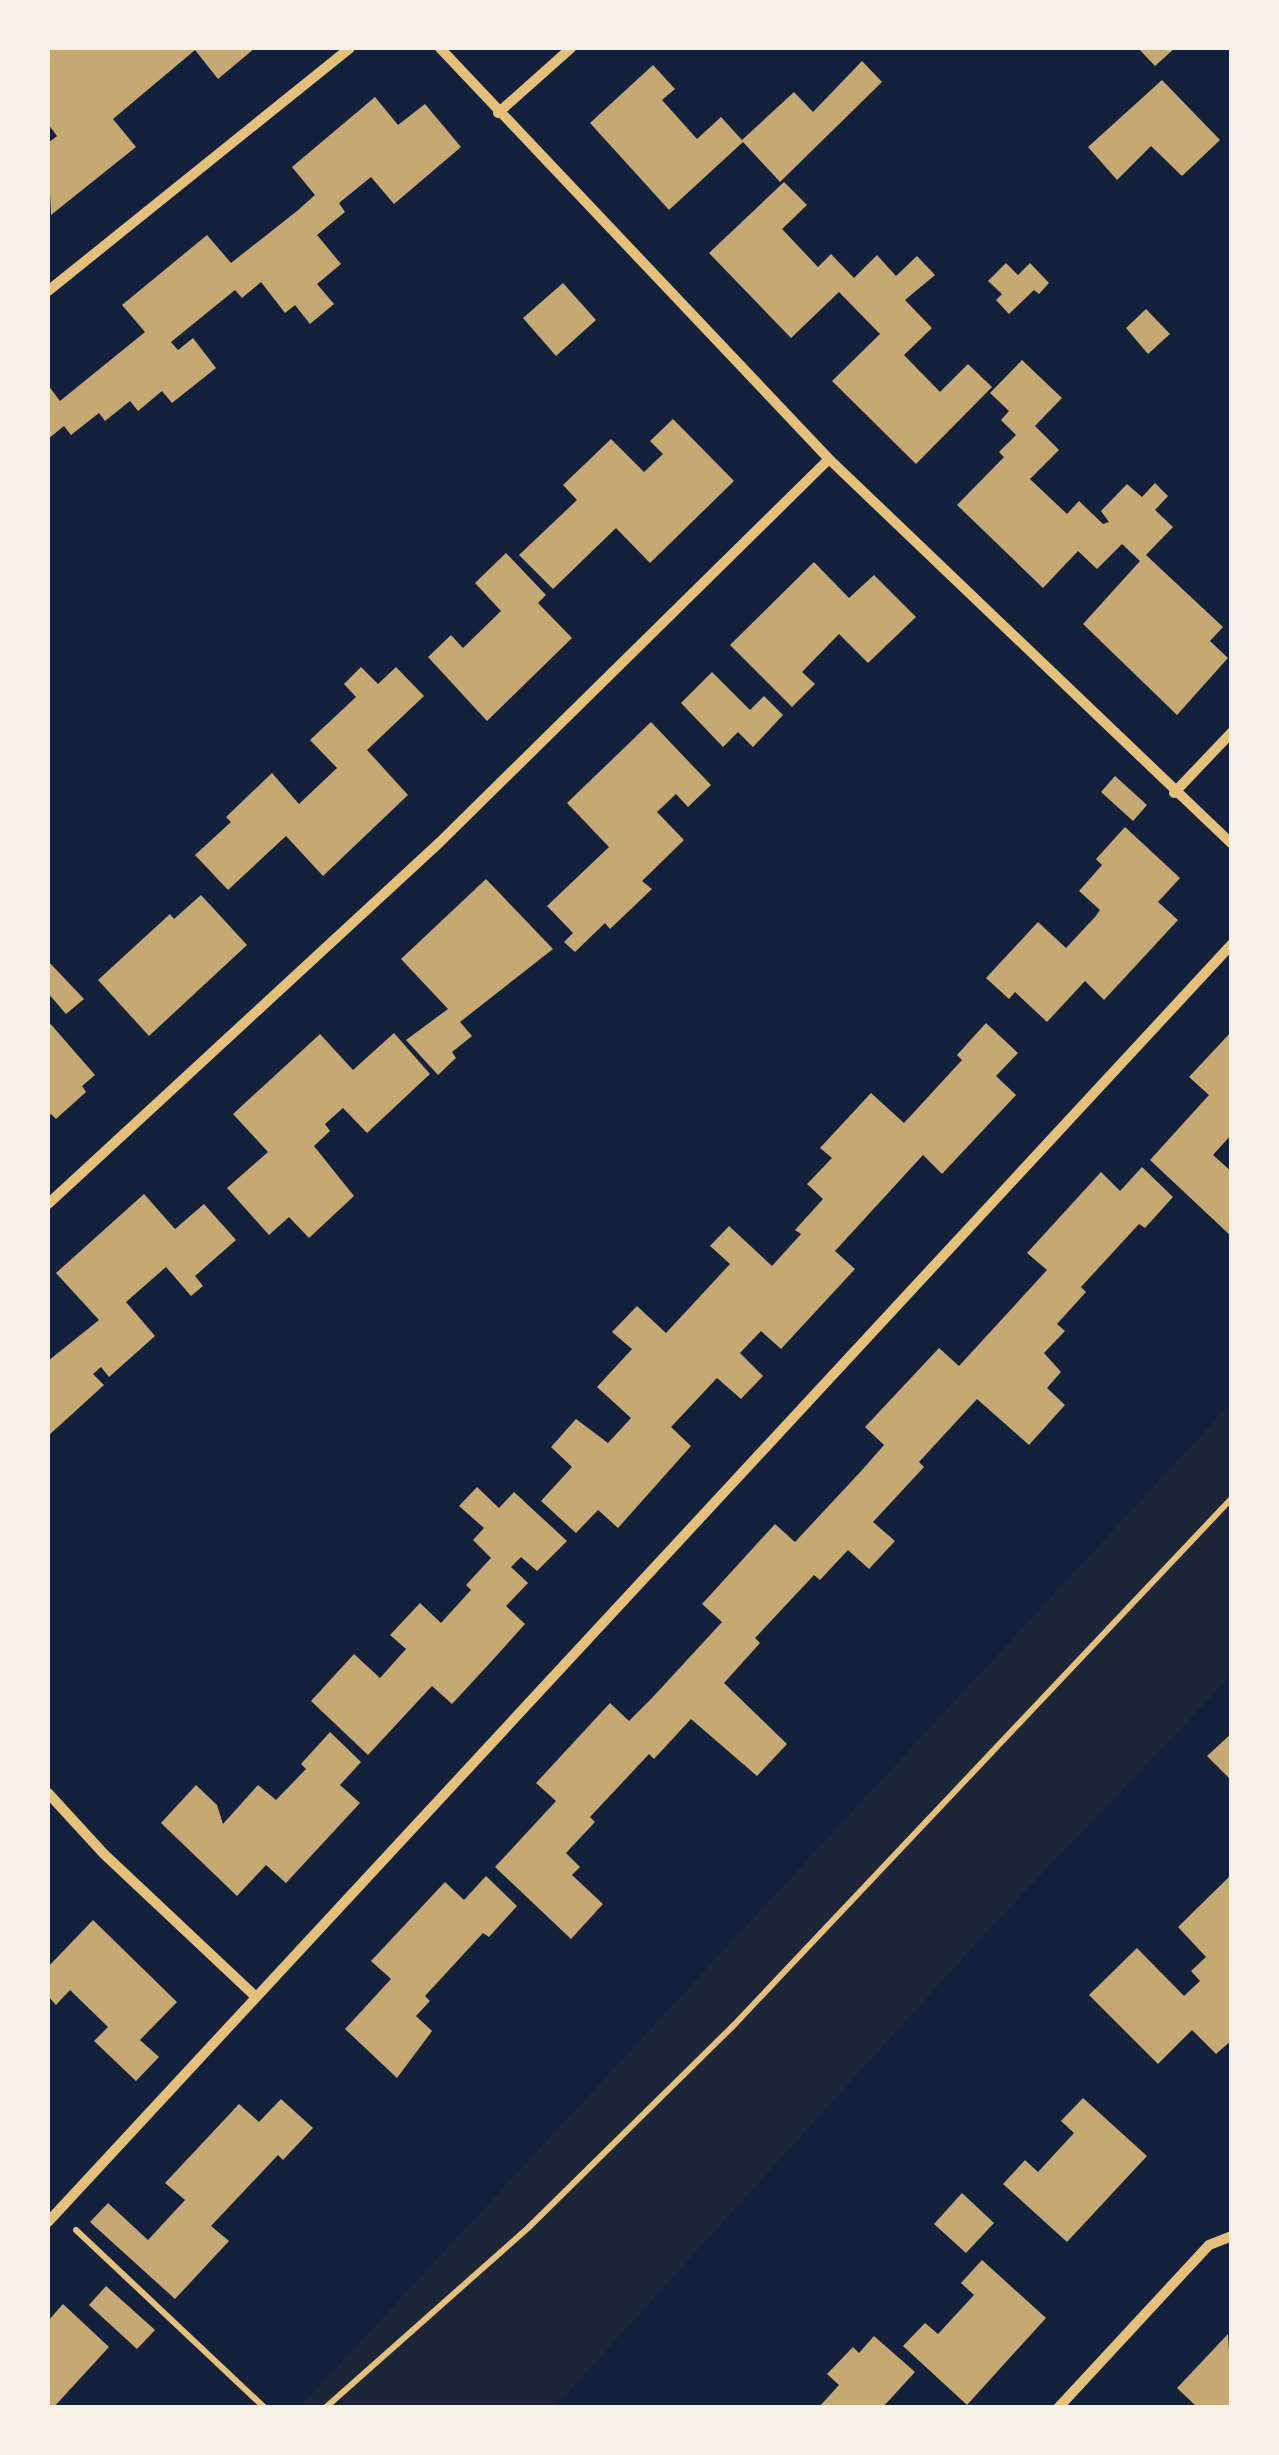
<svg xmlns="http://www.w3.org/2000/svg" width="1279" height="2455" font-family="'IBM Plex Sans',sans-serif">
  <style>
    .green { fill: #1d2539 }
    .building { fill: #c6a872 }
    .lines { fill: none; stroke-linecap: round; stroke-linejoin: round }
    .path { stroke: #e5c07b; stroke-width: 6 }
    .minor { stroke: #e5c07b; stroke-width: 10 }
  </style>
  <rect width="100%" height="100%" fill="#14213d"/>
  <path class="green" d="M 1231,1403 L 1231,1676 L 994,1924 L 555,2407 L 299,2408 Z"/>
  <g class="building">
    <path d="M 48,48 L 255,48 L 218,79 L 195,50 L 113,119 L 136,147 L 51,215 L 48,143 L 57,136 L 48,124 Z"/>
    <path d="M 1138,48 L 1175,48 L 1155,66 Z"/>
    <path d="M 862,61 L 882,82 L 780,182 L 743,142 L 669,210 L 590,123 L 653,65 L 675,89 L 662,100 L 697,139 L 721,117 L 742,140 L 794,92 L 813,112 Z"/>
    <path d="M 1162,80 L 1220,140 L 1182,176 L 1151,146 L 1117,180 L 1088,147 Z"/>
    <path d="M 375,97 L 398,125 L 425,104 L 461,147 L 394,204 L 371,177 L 339,203 L 345,212 L 317,235 L 341,264 L 317,284 L 334,304 L 310,324 L 295,305 L 285,313 L 261,282 L 242,298 L 235,290 L 171,342 L 178,350 L 193,338 L 216,368 L 172,403 L 162,391 L 138,411 L 130,401 L 105,421 L 99,413 L 71,435 L 64,426 L 48,439 L 48,385 L 60,401 L 145,332 L 122,305 L 207,235 L 231,263 L 297,211 L 315,195 L 292,167 Z"/>
    <path d="M 784,182 L 807,205 L 782,229 L 818,267 L 831,254 L 854,278 L 877,255 L 896,276 L 917,256 L 935,275 L 905,300 L 932,328 L 904,355 L 940,392 L 968,364 L 992,387 L 916,464 L 832,381 L 880,334 L 839,292 L 791,338 L 709,253 Z"/>
    <path d="M 1006,263 L 1018,275 L 1030,263 L 1049,283 L 1039,294 L 1034,290 L 1009,314 L 996,300 L 1002,294 L 988,281 Z"/>
    <path d="M 563,283 L 596,320 L 556,356 L 523,318 Z"/>
    <path d="M 1146,309 L 1170,334 L 1148,354 L 1126,328 Z"/>
    <path d="M 1022,360 L 1062,398 L 1035,426 L 1059,450 L 1030,479 L 1067,514 L 1079,501 L 1103,524 L 1109,522 L 1101,511 L 1127,484 L 1142,497 L 1155,483 L 1168,496 L 1155,510 L 1173,527 L 1146,555 L 1223,627 L 1210,641 L 1228,658 L 1177,715 L 1083,624 L 1140,561 L 1122,544 L 1097,569 L 1078,551 L 1043,588 L 957,505 L 1004,457 L 999,452 L 1016,435 L 1001,420 L 1009,411 L 990,393 Z"/>
    <path d="M 673,419 L 734,481 L 650,563 L 616,528 L 553,589 L 519,555 L 577,500 L 563,485 L 611,439 L 644,472 L 663,454 L 650,441 Z"/>
    <path d="M 506,553 L 546,595 L 538,603 L 572,638 L 487,721 L 428,657 L 451,635 L 463,648 L 501,611 L 475,583 Z"/>
    <path d="M 814,562 L 849,598 L 874,575 L 916,617 L 868,663 L 839,634 L 802,672 L 815,684 L 792,707 L 730,645 Z"/>
    <path d="M 361,667 L 378,684 L 396,667 L 424,696 L 367,750 L 408,795 L 323,876 L 286,836 L 228,890 L 195,855 L 231,822 L 226,817 L 272,773 L 299,804 L 337,768 L 310,740 L 356,697 L 344,684 Z"/>
    <path d="M 712,672 L 750,710 L 764,696 L 783,715 L 753,747 L 738,732 L 723,747 L 681,703 Z"/>
    <path d="M 651,722 L 711,785 L 688,807 L 676,794 L 657,812 L 684,840 L 642,881 L 652,889 L 610,929 L 605,923 L 575,952 L 564,942 L 573,933 L 547,906 L 609,847 L 567,803 Z"/>
    <path d="M 1115,776 L 1147,805 L 1133,821 L 1101,792 Z"/>
    <path d="M 1125,827 L 1180,878 L 1158,902 L 1178,920 L 1104,1000 L 1085,981 L 1047,1022 L 1015,992 L 1009,999 L 986,978 L 1038,922 L 1066,948 L 1095,917 L 1100,910 L 1079,891 L 1102,865 L 1096,859 Z"/>
    <path d="M 486,879 L 553,949 L 460,1022 L 472,1036 L 452,1052 L 456,1058 L 438,1075 L 406,1040 L 448,1009 L 401,959 Z"/>
    <path d="M 201,895 L 247,945 L 149,1036 L 98,980 L 170,914 L 174,919 Z"/>
    <path d="M 48,961 L 84,999 L 66,1014 L 48,993 Z"/>
    <path d="M 48,1021 L 95,1075 L 82,1086 L 86,1092 L 56,1119 L 51,1114 L 48,1117 Z"/>
    <path d="M 986,1023 L 1018,1053 L 996,1076 L 1016,1095 L 942,1174 L 923,1155 L 835,1251 L 855,1269 L 781,1349 L 761,1331 L 740,1353 L 763,1376 L 741,1399 L 717,1378 L 671,1427 L 691,1446 L 618,1528 L 598,1510 L 576,1533 L 541,1501 L 572,1467 L 551,1447 L 576,1419 L 608,1443 L 631,1418 L 597,1387 L 632,1349 L 612,1332 L 637,1306 L 666,1333 L 730,1264 L 710,1246 L 729,1226 L 772,1266 L 801,1234 L 795,1230 L 823,1199 L 807,1184 L 832,1158 L 820,1148 L 871,1093 L 904,1123 L 962,1060 L 957,1055 Z"/>
    <path d="M 1232,1031 L 1232,1134 L 1213,1155 L 1232,1172 L 1232,1237 L 1150,1160 L 1209,1095 L 1189,1077 Z"/>
    <path d="M 394,1033 L 430,1074 L 367,1133 L 343,1108 L 325,1124 L 330,1131 L 314,1146 L 354,1196 L 309,1238 L 289,1217 L 269,1235 L 227,1188 L 268,1152 L 233,1114 L 320,1034 L 353,1070 Z"/>
    <path d="M 1142,1167 L 1173,1197 L 1145,1228 L 1139,1224 L 1081,1287 L 1086,1292 L 1057,1324 L 1065,1331 L 1044,1353 L 1061,1372 L 1047,1388 L 1065,1405 L 1029,1445 L 977,1399 L 919,1462 L 924,1467 L 873,1522 L 895,1541 L 869,1569 L 848,1550 L 820,1580 L 814,1575 L 755,1638 L 760,1643 L 724,1683 L 787,1744 L 757,1776 L 691,1719 L 654,1759 L 649,1754 L 590,1817 L 595,1822 L 566,1853 L 580,1867 L 572,1875 L 603,1904 L 571,1939 L 495,1867 L 556,1801 L 536,1783 L 610,1703 L 629,1721 L 652,1698 L 722,1622 L 702,1604 L 775,1524 L 795,1542 L 863,1469 L 884,1445 L 865,1427 L 939,1348 L 959,1366 L 1047,1270 L 1027,1253 L 1101,1172 L 1120,1191 Z"/>
    <path d="M 144,1194 L 175,1229 L 204,1204 L 236,1240 L 195,1276 L 203,1286 L 191,1296 L 166,1267 L 126,1302 L 155,1336 L 109,1377 L 101,1367 L 93,1374 L 104,1385 L 48,1436 L 48,1361 L 99,1320 L 56,1273 Z"/>
    <path d="M 477,1487 L 499,1508 L 514,1492 L 567,1541 L 537,1571 L 521,1557 L 511,1567 L 528,1583 L 506,1606 L 525,1624 L 489,1664 L 452,1704 L 432,1686 L 368,1755 L 311,1701 L 354,1654 L 380,1678 L 406,1649 L 390,1635 L 420,1603 L 441,1623 L 471,1590 L 466,1585 L 491,1558 L 473,1540 L 484,1528 L 459,1506 Z"/>
    <path d="M 330,1732 L 361,1762 L 340,1785 L 360,1803 L 286,1883 L 266,1865 L 237,1896 L 161,1823 L 196,1785 L 217,1805 L 223,1824 L 258,1785 L 276,1800 L 306,1769 L 301,1764 Z"/>
    <path d="M 1232,1733 L 1232,1781 L 1207,1756 Z"/>
    <path d="M 1232,1874 L 1232,2040 L 1216,2054 L 1192,2030 L 1158,2064 L 1089,1995 L 1137,1948 L 1184,1996 L 1200,1981 L 1191,1971 L 1206,1957 L 1178,1927 Z"/>
    <path d="M 486,1876 L 517,1906 L 489,1937 L 483,1933 L 425,1996 L 430,2001 L 416,2016 L 432,2031 L 397,2078 L 345,2029 L 391,1979 L 371,1961 L 445,1882 L 464,1900 Z"/>
    <path d="M 93,1920 L 177,2002 L 140,2040 L 159,2057 L 136,2081 L 94,2041 L 108,2027 L 70,1990 L 56,2005 L 48,1996 L 48,1967 Z"/>
    <path d="M 1083,2098 L 1147,2156 L 1067,2242 L 1003,2184 L 1025,2160 L 1038,2172 L 1074,2133 L 1061,2121 Z"/>
    <path d="M 281,2099 L 313,2128 L 283,2160 L 278,2155 L 211,2226 L 229,2241 L 175,2299 L 90,2222 L 108,2203 L 148,2240 L 185,2200 L 165,2183 L 239,2104 L 259,2122 Z"/>
    <path d="M 962,2193 L 994,2223 L 966,2253 L 934,2224 Z"/>
    <path d="M 982,2260 L 1046,2318 L 967,2405 L 903,2346 L 925,2323 L 938,2334 L 974,2295 L 961,2283 Z"/>
    <path d="M 106,2286 L 155,2330 L 137,2349 L 89,2305 Z"/>
    <path d="M 63,2304 L 109,2347 L 53,2408 L 48,2408 L 48,2321 Z"/>
    <path d="M 1228,2334 L 1232,2408 L 1198,2408 L 1177,2388 Z"/>
    <path d="M 874,2336 L 915,2372 L 882,2408 L 818,2408 L 839,2385 L 827,2374 L 853,2347 L 859,2353 Z"/>
  </g>
  <g class="lines">
    <g class="path">
      <path d="M 76,2230 L 265,2408"/>
      <path d="M 325,2408 L 528,2228 L 734,2025 L 1232,1498"/>
    </g>
    <g class="minor">
      <path d="M 440,48 L 829,459 L 1232,844"/>
      <path d="M 498,113 L 571,48"/>
      <path d="M 48,291 L 350,48"/>
      <path d="M 1174,793 L 1232,732"/>
      <path d="M 48,1204 L 439,843 L 829,459"/>
      <path d="M 48,1793 L 104,1854 L 255,1996"/>
      <path d="M 48,2222 L 1232,944"/>
      <path d="M 1058,2408 L 1209,2245 L 1232,2236"/>
    </g>
  </g>
  <rect width="1279" height="2455" fill="none" stroke="#f6f1e7" stroke-width="100"/>
</svg>
